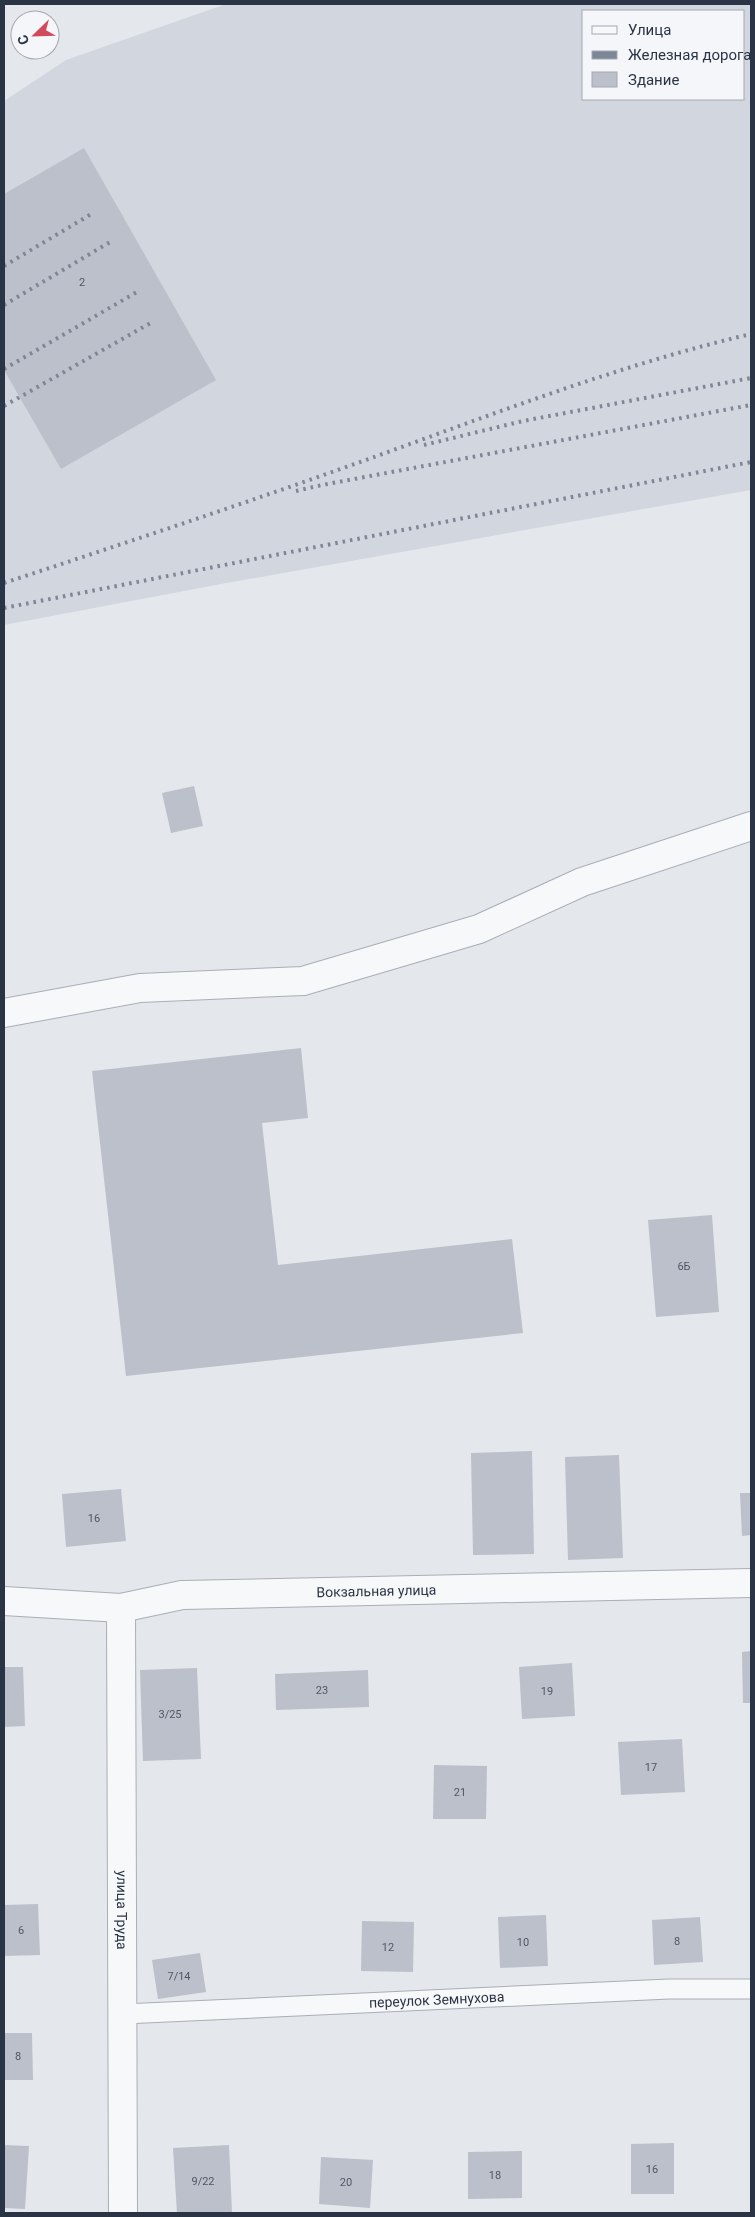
<svg xmlns="http://www.w3.org/2000/svg" width="755" height="2217" font-family="Roboto,sans-serif">
  <style>
    .built { fill: #d2d6de; fill-rule: evenodd }
    .building { fill: #bbc0ca }
    .lines { fill: none; stroke-linecap: round; stroke-linejoin: round }
    .service-casing { stroke: #a9aeb7; stroke-width: 21 }
    .minor-casing { stroke: #a9aeb7; stroke-width: 30 }
    .service { stroke: #f7f8fa; stroke-width: 19 }
    .minor { stroke: #f7f8fa; stroke-width: 28 }
    .rail { stroke: #7d8696; stroke-width: 4; stroke-dasharray: 2.5 5; stroke-linecap: butt }
    .labels { text-anchor: middle; dominant-baseline: central; stroke-width: 5; stroke-linejoin: round; paint-order: stroke }
    .number-label { font-size: 11px; fill: #4f5766 }
    .street-label { font-size: 14px; fill: #2b3445; stroke: #f4f6f9 }
  </style>
  <rect width="100%" height="100%" fill="#e4e7ec"/>
  <path class="built" d="M 226,4 L 751,4 L 751,490 L 221,584 L 4,625 L 4,101 L 66,60 ZM 584,11 L 744,11 L 744,99 L 584,99 Z"/>
  <g class="building">
    <path d="M 84,148 L 216,380 L 61,469 L 4,370 L 4,194 Z"/>
    <path d="M 194,786 L 203,826 L 171,833 L 162,793 Z"/>
    <path d="M 301,1048 L 308,1118 L 262,1123 L 278,1265 L 512,1239 L 523,1333 L 126,1376 L 92,1071 Z"/>
    <path d="M 712,1215 L 719,1312 L 656,1317 L 648,1220 Z"/>
    <path d="M 532,1451 L 534,1554 L 473,1555 L 471,1453 Z"/>
    <path d="M 619,1455 L 623,1558 L 568,1560 L 565,1457 Z"/>
    <path d="M 121,1489 L 126,1541 L 66,1547 L 62,1494 Z"/>
    <path d="M 740,1493 L 751,1493 L 751,1535 L 742,1536 Z"/>
    <path d="M 751,1651 L 751,1703 L 743,1703 L 742,1652 Z"/>
    <path d="M 572,1663 L 575,1716 L 522,1719 L 519,1667 Z"/>
    <path d="M 4,1667 L 23,1667 L 25,1726 L 4,1727 Z"/>
    <path d="M 197,1668 L 201,1759 L 143,1761 L 140,1670 Z"/>
    <path d="M 368,1670 L 369,1707 L 276,1710 L 275,1674 Z"/>
    <path d="M 682,1739 L 685,1792 L 621,1795 L 618,1742 Z"/>
    <path d="M 434,1765 L 487,1766 L 486,1819 L 433,1819 Z"/>
    <path d="M 38,1904 L 40,1955 L 4,1956 L 4,1905 Z"/>
    <path d="M 546,1915 L 548,1966 L 500,1968 L 498,1917 Z"/>
    <path d="M 700,1917 L 703,1962 L 654,1965 L 652,1920 Z"/>
    <path d="M 362,1921 L 414,1922 L 413,1972 L 361,1971 Z"/>
    <path d="M 200,1953 L 206,1992 L 158,1999 L 152,1960 Z"/>
    <path d="M 4,2033 L 32,2033 L 33,2080 L 4,2080 Z"/>
    <path d="M 674,2143 L 674,2194 L 631,2194 L 631,2144 Z"/>
    <path d="M 4,2145 L 29,2146 L 25,2209 L 4,2208 Z"/>
    <path d="M 229,2145 L 232,2213 L 177,2213 L 173,2148 Z"/>
    <path d="M 522,2151 L 522,2198 L 468,2199 L 468,2152 Z"/>
    <path d="M 321,2157 L 373,2160 L 370,2208 L 319,2204 Z"/>
  </g>
  <g class="lines">
    <g class="service-casing">
      <g id="service">
        <path id="s1" d="M 123,2014 L 669,1989 L 751,1989"/>
      </g>
    </g>
    <g class="minor-casing">
      <g id="minor">
        <path d="M 4,1013 L 140,988 L 303,981 L 479,929 L 582,882 L 751,826"/>
        <path id="s2" d="M 4,1601 L 121,1608 L 182,1595 L 751,1583"/>
        <path id="s3" d="M 121,1608 L 123,2213"/>
      </g>
    </g>
    <use href="#service" class="service"/>
    <use href="#minor" class="minor"/>
    <g class="rail">
      <path d="M 4,266 L 93,213"/>
      <path d="M 4,305 L 110,242"/>
      <path d="M 4,369 L 137,292"/>
      <path d="M 4,406 L 154,321"/>
      <path d="M 424,445 L 523,421 L 751,378"/>
      <path d="M 296,491 L 322,485 L 751,405"/>
      <path d="M 4,583 C 119,545 234,507 349,466 C 481,419 614,366 751,334"/>
      <path d="M 4,608 L 751,462"/>
    </g>
  </g>
  <g class="labels">
    <g class="number-label">
      <text x="82" y="282">2</text>
      <text x="684" y="1266">6Б</text>
      <text x="94" y="1518">16</text>
      <text x="322" y="1690">23</text>
      <text x="547" y="1691">19</text>
      <text x="170" y="1714">3/25</text>
      <text x="651" y="1767">17</text>
      <text x="460" y="1792">21</text>
      <text x="21" y="1930">6</text>
      <text x="677" y="1941">8</text>
      <text x="523" y="1942">10</text>
      <text x="388" y="1947">12</text>
      <text x="179" y="1976">7/14</text>
      <text x="18" y="2056">8</text>
      <text x="652" y="2169">16</text>
      <text x="495" y="2175">18</text>
      <text x="203" y="2181">9/22</text>
      <text x="346" y="2182">20</text>
    </g>
    <g class="street-label">
      <text stroke="none"><textPath href="#s2" startOffset="374">Вокзальная улица</textPath></text>
      <text stroke="none"><textPath href="#s3" startOffset="302">улица Труда</textPath></text>
      <text stroke="none"><textPath href="#s1" startOffset="314">переулок Земнухова</textPath></text>
    </g>
  </g>
  <rect width="755" height="2217" fill="none" stroke="#2b3445" stroke-width="10"/>
  <rect x="582" y="10" width="162" height="90" fill="#f4f6f9" stroke="#a4a8b1"/>
  <rect x="592" y="26" width="25" height="8" fill="#f7f8fa" stroke="#a4a8b1"/>
  <text x="628" y="35" font-size="15" fill="#2b3445">Улица</text>
  <rect x="592" y="51" width="25" height="8" fill="#7d8696" stroke="#a4a8b1"/>
  <text x="628" y="60" font-size="15" fill="#2b3445">Железная дорога</text>
  <rect x="592" y="72" width="25" height="15" fill="#bbc0ca" stroke="#a4a8b1"/>
  <text x="628" y="85" font-size="15" fill="#2b3445">Здание</text>
  <g transform="translate(35 35) rotate(247)"><circle r="24" fill="#f4f6f9" stroke="#a4a8b1"/>
  <path d="M0-4L9 19L0 12L-9 19Z" fill="#d1495b"/>
  <text y="-8" font-size="14" font-weight="bold" text-anchor="middle" fill="#2b3445">С</text>
  </g>
</svg>
